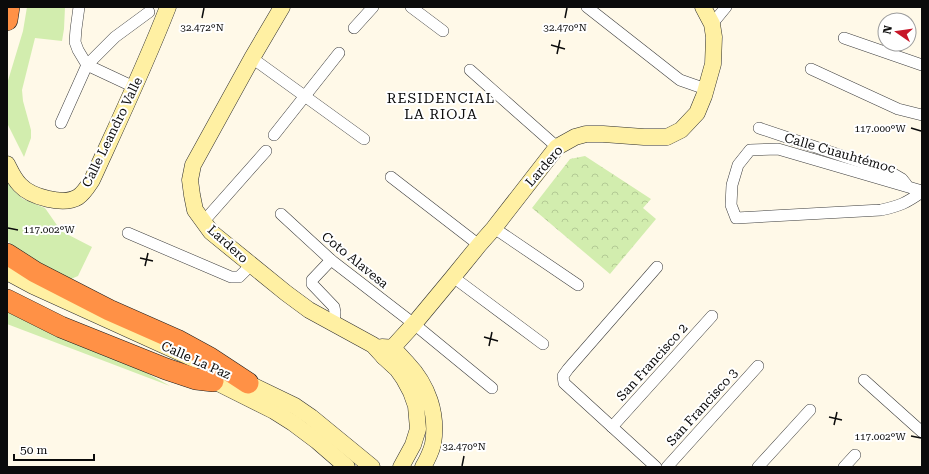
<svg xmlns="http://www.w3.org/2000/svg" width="929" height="474" font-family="'Roboto Serif',serif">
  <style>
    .grass { fill: #d2edae }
    .park { fill: url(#park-crowns) }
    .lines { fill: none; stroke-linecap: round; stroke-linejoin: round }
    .street-casing { stroke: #3e3e3e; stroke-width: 12 }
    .secondary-casing { stroke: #2d2d2d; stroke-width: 17 }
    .highway-casing { stroke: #1c1c1c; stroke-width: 22 }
    .street { stroke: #fff; stroke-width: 11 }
    .secondary { stroke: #fff0a3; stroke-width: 16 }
    .highway { stroke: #ff9146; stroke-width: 21 }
    .ticks { fill: none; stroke: #0b0b0b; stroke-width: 1.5 }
    .labels { text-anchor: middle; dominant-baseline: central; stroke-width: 4; stroke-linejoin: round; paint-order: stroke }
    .street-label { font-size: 13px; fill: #0b0b0b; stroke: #fff }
    .neighbourhood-label { font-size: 14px; letter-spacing: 1px; fill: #0b0b0b; stroke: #fff }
    .ticks-label { font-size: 10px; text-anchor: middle; fill: #0b0b0b; stroke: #fff; stroke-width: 4; stroke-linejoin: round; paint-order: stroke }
  </style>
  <defs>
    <pattern id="park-crowns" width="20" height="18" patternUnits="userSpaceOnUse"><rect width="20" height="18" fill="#d2edae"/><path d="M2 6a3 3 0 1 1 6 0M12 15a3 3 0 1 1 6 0" fill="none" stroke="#b3ca94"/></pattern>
  </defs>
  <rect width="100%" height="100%" fill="#fff9e8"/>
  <g class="grass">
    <path d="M 27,7 L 65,7 L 64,29 L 62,41 L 35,38 L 22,90 L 23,101 L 31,130 L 31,138 L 24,157 L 7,123 L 7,84 L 23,31 Z"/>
    <path d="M 7,181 L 14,191 L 23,199 L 45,208 L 61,231 L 92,247 L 78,276 L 71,279 C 48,268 24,259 7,240 Z"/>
    <path d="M 7,305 L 97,345 L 170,386 L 7,324 Z"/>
  </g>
  <path class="park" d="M 585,156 L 651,199 L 643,208 L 656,219 L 610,274 L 532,208 L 570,159 Z"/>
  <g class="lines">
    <g class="street-casing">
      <g id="street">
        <path d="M 79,7 L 76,29 L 75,42 L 78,50 L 87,65 L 134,87"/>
        <path d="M 411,7 L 443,31"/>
        <path d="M 587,7 L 680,80 L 700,87 L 707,87"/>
        <path d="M 712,24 L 726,7"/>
        <path d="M 354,28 L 373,7"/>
        <path d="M 844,38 L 922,65"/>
        <path d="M 252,58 L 364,139"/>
        <path d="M 811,69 L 898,109 L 922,115"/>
        <path d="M 470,70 L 557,147"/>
        <path d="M 61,123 L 87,65 L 115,37 L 149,12"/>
        <path d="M 759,128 L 890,172 L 902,179 L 906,184"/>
        <path d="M 274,135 L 339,53"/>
        <path d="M 391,177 L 479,245"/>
        <path d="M 922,191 L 778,149 L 750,150 L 738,165 L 732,185 L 731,205 L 736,218 L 881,210 C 900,206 906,203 922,192"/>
        <path d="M 281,214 L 331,260 L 414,324 L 492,388"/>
        <path d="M 204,221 L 266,151"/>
        <path d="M 494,228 L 578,285"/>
        <path d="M 128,233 L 231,277 L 239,277 L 251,265"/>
        <path d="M 331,260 L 312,280 L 312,284 L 334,307 L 335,312 L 334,323"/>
        <path d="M 453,277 L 543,344"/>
        <path d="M 864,380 L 922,432"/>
        <path d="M 612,427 L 712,316"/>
        <path d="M 656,467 L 564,383 L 563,376 L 568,369 L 657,267"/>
        <path d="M 667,467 L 758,366"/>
        <path d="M 758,467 L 810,410"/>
        <path d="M 844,467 L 855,455"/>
      </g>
    </g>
    <g class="secondary-casing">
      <g id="secondary">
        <path d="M 282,7 L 252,58 L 193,165 L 190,180 L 192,195 L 195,210 L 211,232 L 286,293 L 309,310 L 373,345 L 384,357 L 397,369 L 404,379 L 411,392 L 416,406 L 418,429 L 413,445 L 401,467"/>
        <path d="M 7,164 C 11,172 14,179 20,185 C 31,197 64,206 78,197 C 84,193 88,186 92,180 C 118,123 145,66 168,7"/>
        <path d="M 7,272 L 33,286 L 196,360"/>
        <path d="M 382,347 C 385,347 389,347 391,348 C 396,350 403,359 407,363 C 428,385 438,414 433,444 C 431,452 427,460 423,467"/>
        <path d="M 384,357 L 414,324 L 453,277 L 479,245 L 494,228 L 557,147 L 575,137 L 586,134 L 603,134 L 644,137 L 667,137 L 681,130 L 697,113 L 704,96 L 713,64 L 714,37 L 712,24 L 703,7"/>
        <path d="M 204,376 L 274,411 L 293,423 L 317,441 L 347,467"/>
        <path d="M 237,378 L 295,406 L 311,417 L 372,467"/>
      </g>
    </g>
    <g class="highway-casing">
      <g id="highway">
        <path d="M 7,20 L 9,7"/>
        <path d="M 7,254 L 35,272 L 109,310 L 177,340 L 210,358 L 248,383"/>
        <path d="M 7,300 L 61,327 L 166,369 L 196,379 L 213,381"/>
      </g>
    </g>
    <use href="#street" class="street"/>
    <use href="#secondary" class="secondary"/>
    <use href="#highway" class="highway"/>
  </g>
  <path class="ticks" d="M 202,18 L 204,8M 565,18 L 567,8M 551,45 L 565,49M 557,54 L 560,40M 911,128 L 921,131M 8,228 L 18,230M 140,258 L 153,261M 145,266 L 148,253M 484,337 L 498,341M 489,346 L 492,332M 829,417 L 842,420M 834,425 L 837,412M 911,436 L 921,438M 462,466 L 464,456"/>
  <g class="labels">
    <g class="street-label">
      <text transform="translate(112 132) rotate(-64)">Calle Leandro Valle</text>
      <text transform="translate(840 153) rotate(16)">Calle Cuauhtémoc</text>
      <text transform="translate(544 166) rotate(-49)">Lardero</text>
      <text transform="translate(228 244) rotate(42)">Lardero</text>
      <text transform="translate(355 260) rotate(39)">Coto Alavesa</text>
      <text transform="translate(196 360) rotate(24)">Calle La Paz</text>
      <text transform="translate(652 362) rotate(-48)">San Francisco 2</text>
      <text transform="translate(702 407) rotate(-48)">San Francisco 3</text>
    </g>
    <g class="neighbourhood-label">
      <text x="441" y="98">RESIDENCIAL<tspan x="441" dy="16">LA RIOJA</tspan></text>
    </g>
  </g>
  <g class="ticks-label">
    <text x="202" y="31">32.472°N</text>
    <text x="565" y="31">32.470°N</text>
    <text x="880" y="132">117.000°W</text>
    <text x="49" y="233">117.002°W</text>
    <text x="880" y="440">117.002°W</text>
    <text x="464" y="450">32.470°N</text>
  </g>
  <rect width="929" height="474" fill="none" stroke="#0b0b0b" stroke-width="16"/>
  <g transform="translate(897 32) rotate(283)"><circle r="19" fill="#ffffff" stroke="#9d9d9d"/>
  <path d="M0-3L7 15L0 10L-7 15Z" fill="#c71628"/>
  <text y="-6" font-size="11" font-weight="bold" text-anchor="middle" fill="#0b0b0b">N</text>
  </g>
  <path d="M14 454v6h80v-6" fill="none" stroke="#0b0b0b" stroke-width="2"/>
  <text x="20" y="454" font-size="12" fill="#0b0b0b" stroke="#ffffff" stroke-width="3" paint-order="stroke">50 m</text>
</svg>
